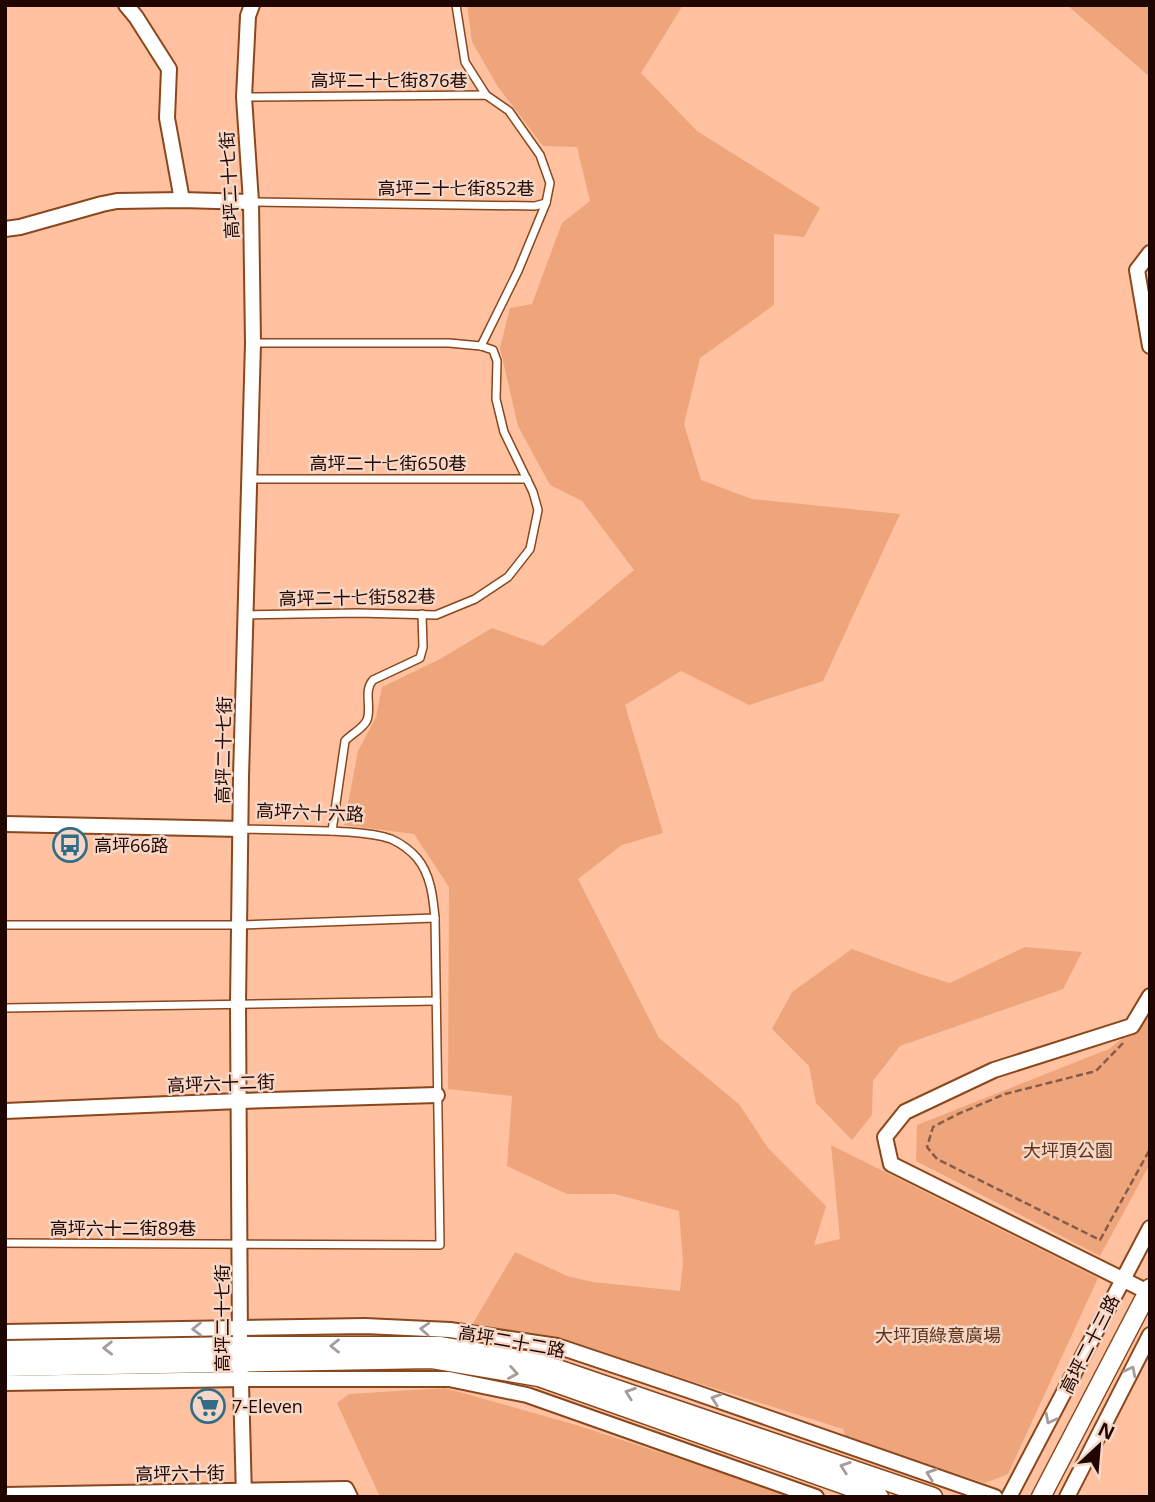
<svg xmlns="http://www.w3.org/2000/svg" width="1155" height="1502" font-family="'Open Sans','Noto Sans TC',sans-serif">
  <style>
    .green { fill: #eea57c }
    .lines { fill: none; stroke-linecap: round; stroke-linejoin: round }
    .service-casing { stroke: #8a471c; stroke-width: 10 }
    .minor-casing { stroke: #8a471c; stroke-width: 18 }
    .tertiary-casing { stroke: #8a471c; stroke-width: 21 }
    .path { stroke: #855b49; stroke-width: 2.5; stroke-dasharray: 7 3.5; stroke-linecap: butt }
    .service { stroke: #fff; stroke-width: 7 }
    .minor { stroke: #fff; stroke-width: 14 }
    .tertiary { stroke: #fff; stroke-width: 18 }
    .oneway { stroke: #a59b99 }
    .labels { text-anchor: middle; dominant-baseline: central; stroke-width: 5; stroke-linejoin: round; paint-order: stroke }
    .street-label { font-size: 18px; fill: #1f0600; stroke: #f6d6c5 }
    .poi-label { font-size: 18px; fill: #1f0600; stroke: #f6d6c5; text-anchor: start }
    .park-label { font-size: 18px; fill: #5d351e; stroke: #f6d6c5 }
  </style>
  <rect width="100%" height="100%" fill="#ffc19f"/>
  <g class="green">
    <path d="M 467,5 L 683,5 L 641,73 L 697,131 L 820,208 L 804,237 L 774,234 L 774,305 L 700,358 L 684,424 L 701,480 L 752,499 L 900,514 L 823,681 L 749,705 L 681,671 L 625,705 L 663,833 L 622,845 L 578,879 L 659,1038 L 739,1104 L 768,1148 L 826,1206 L 814,1245 L 840,1239 L 831,1145 L 1098,1278 L 1008,1474 L 985,1483 L 846,1438 L 843,1429 L 577,1345 L 472,1325 L 515,1252 L 567,1276 L 593,1282 L 680,1291 L 683,1262 L 679,1211 L 615,1194 L 567,1194 L 507,1166 L 512,1096 L 448,1089 L 449,887 L 414,834 L 344,825 L 358,751 L 376,717 L 382,687 L 440,659 L 492,628 L 543,646 L 634,570 L 582,501 L 550,485 L 518,426 L 500,348 L 510,308 L 532,304 L 562,223 L 590,201 L 577,147 L 543,146 L 498,87 L 472,42 Z"/>
    <path d="M 1067,5 L 1146,5 L 1150,14 L 1150,77 Z"/>
    <path d="M 1025,947 L 1082,952 L 1063,989 L 900,1046 L 873,1081 L 872,1115 L 852,1140 L 816,1103 L 809,1066 L 772,1029 L 792,992 L 852,949 L 920,974 L 950,983 Z"/>
    <path d="M 1150,1016 L 1150,1164 L 1100,1256 L 916,1161 L 917,1125 L 1109,1049 Z"/>
    <path d="M 445,1388 L 576,1425 L 797,1497 L 380,1497 L 337,1403 L 349,1394 Z"/>
  </g>
  <g class="lines">
    <g class="service-casing">
      <g id="service">
        <path d="M 456,5 L 465,62 L 486,95"/>
        <path d="M 244,97 L 486,95 L 509,111 L 540,155 L 550,183 L 546,203 L 518,271 L 481,346"/>
        <path d="M 251,202 L 535,206 L 546,203"/>
        <path d="M 249,479 L 527,479"/>
        <path d="M 245,615 L 358,613 L 436,615 L 475,599 L 508,577 L 530,549 L 538,510 L 533,492 L 504,432 L 496,399 L 497,361 L 493,350 L 481,346 L 449,343 L 253,343"/>
        <path d="M 332,831 L 345,741 C 351,734 363,729 367,720 C 372,707 363,691 373,680 L 420,658 L 423,647 L 422,614"/>
        <path d="M 5,925 L 240,925 L 435,918"/>
        <path d="M 5,1008 L 436,1001"/>
        <path d="M 5,1243 L 440,1245 L 435,918 C 433,897 431,875 417,858 C 410,850 400,843 391,839 C 377,834 363,833 349,832 C 313,830 277,830 241,829"/>
      </g>
    </g>
    <g class="minor-casing">
      <g id="minor">
        <path d="M 126,5 L 136,17 L 169,69 L 167,118 L 182,200"/>
        <path d="M 5,229 L 20,227 L 102,204 L 117,201 L 182,200 L 251,202"/>
        <path d="M 1150,253 L 1137,270 L 1150,346"/>
        <path d="M 5,824 L 241,829"/>
        <path d="M 1150,996 L 1132,1026 L 994,1070 L 905,1112 L 885,1137 L 891,1164 L 1150,1293"/>
        <path d="M 5,1111 L 239,1101 L 437,1095"/>
        <path d="M 5,1332 L 365,1326 L 450,1330 L 557,1346 L 691,1391 L 995,1497"/>
        <path d="M 5,1383 L 242,1379 L 449,1379 L 527,1395 L 816,1497"/>
        <path d="M 5,1495 L 346,1489 L 350,1497"/>
        <path d="M 244,1497 L 240,1346 L 238,1004 L 241,777 L 253,343 L 251,202 L 244,97 L 248,16 L 252,5"/>
        <path d="M 1009,1497 L 1150,1228"/>
        <path d="M 1067,1497 L 1150,1335"/>
      </g>
    </g>
    <g class="tertiary-casing">
      <g id="tertiary">
        <path d="M 5,1350 L 240,1346 L 439,1346 L 537,1362 L 933,1497"/>
        <path d="M 5,1367 L 432,1359 L 539,1377 L 879,1497"/>
        <path d="M 1041,1497 L 1150,1288"/>
      </g>
    </g>
    <path class="path" d="M 1123,1043 L 1096,1071 L 1005,1094 L 958,1114 L 933,1127 L 927,1147 L 937,1159 L 1100,1240 L 1150,1149"/>
    <use href="#service" class="service"/>
    <use href="#minor" class="minor"/>
    <use href="#tertiary" class="tertiary"/>
  </g>
  <defs><path id="oneway-chevron" d="M-2-3.5L2.5 0L-2 3.5" fill="none" stroke-width="1.6" stroke-linecap="round" stroke-linejoin="round" transform="scale(1.75)"/></defs>
  <g class="oneway">
    <use href="#oneway-chevron" transform="translate(197 1329) rotate(179)"/>
    <use href="#oneway-chevron" transform="translate(425 1329) rotate(-177)"/>
    <use href="#oneway-chevron" transform="translate(335 1346) rotate(-180)"/>
    <use href="#oneway-chevron" transform="translate(108 1348) rotate(179)"/>
    <use href="#oneway-chevron" transform="translate(1131 1371) rotate(-63)"/>
    <use href="#oneway-chevron" transform="translate(513 1373) rotate(10)"/>
    <use href="#oneway-chevron" transform="translate(630 1393) rotate(-161)"/>
    <use href="#oneway-chevron" transform="translate(716 1399) rotate(-161)"/>
    <use href="#oneway-chevron" transform="translate(1050 1419) rotate(117)"/>
    <use href="#oneway-chevron" transform="translate(845 1467) rotate(-161)"/>
    <use href="#oneway-chevron" transform="translate(931 1474) rotate(-161)"/>
  </g>
  <defs>
    <g id="bus-ring" transform="scale(1.75)"><circle r="9.5" fill="#f6d6c5" stroke="#336c86" stroke-width="1.5"/><path d="M-5-6H5V4H4V6H2V4H-2V6H-4V4H-5ZM-3.5-4V0h7V-4ZM-3.5 1.2v1.5H-2V1.2ZM2 1.2v1.5H3.5V1.2Z" fill="#336c86"/></g>
    <g id="supermarket-ring" transform="scale(1.75)"><circle r="9.5" fill="#f6d6c5" stroke="#336c86" stroke-width="1.5"/><path d="M-6-5.5h2.5l.6 2H6L4.5 2H-2.5L-4.4-4H-6ZM-1.5 3.2a1.3 1.3 0 1 0 .1 0ZM3 3.2a1.3 1.3 0 1 0 .1 0Z" fill="#336c86"/></g>
  </defs>
  <g fill-rule="evenodd">
    <use href="#bus-ring" x="70" y="845"/>
    <use href="#supermarket-ring" x="208" y="1406"/>
  </g>
  <g class="labels">
    <g class="street-label">
      <text x="389" y="80">高坪二十七街876巷</text>
      <text transform="translate(229 185) rotate(-93)">高坪二十七街</text>
      <text x="456" y="188">高坪二十七街852巷</text>
      <text x="388" y="463">高坪二十七街650巷</text>
      <text transform="translate(357 597) rotate(-1)">高坪二十七街582巷</text>
      <text transform="translate(223 750) rotate(-89)">高坪二十七街</text>
      <text transform="translate(310 812) rotate(2)">高坪六十六路</text>
      <text transform="translate(221 1083) rotate(-2)">高坪六十二街</text>
      <text x="123" y="1228">高坪六十二街89巷</text>
      <text transform="translate(222 1318) rotate(-90)">高坪二十七街</text>
      <text transform="translate(512 1341) rotate(10)">高坪二十二路</text>
      <text transform="translate(1089 1344) rotate(-63)">高坪二十三路</text>
      <text transform="translate(180 1473) rotate(-1)">高坪六十街</text>
    </g>
    <g class="poi-label">
      <text x="94" y="845">高坪66路</text>
      <text x="232" y="1406">7-Eleven</text>
    </g>
    <g class="park-label">
      <text x="1068" y="1150">大坪頂公園</text>
      <text x="938" y="1335">大坪頂綠意廣場</text>
    </g>
  </g>
  <rect width="1155" height="1502" fill="none" stroke="#1f0600" stroke-width="14"/>
  <g transform="translate(1099 1446) rotate(26)" stroke="#f6d6c5" stroke-width="5" paint-order="stroke">
  <path d="M0-5L12 26L0 18L-12 26Z" fill="#1f0600"/>
  <text y="-10" font-size="19" font-weight="bold" text-anchor="middle" fill="#1f0600">N</text>
  </g>
</svg>
